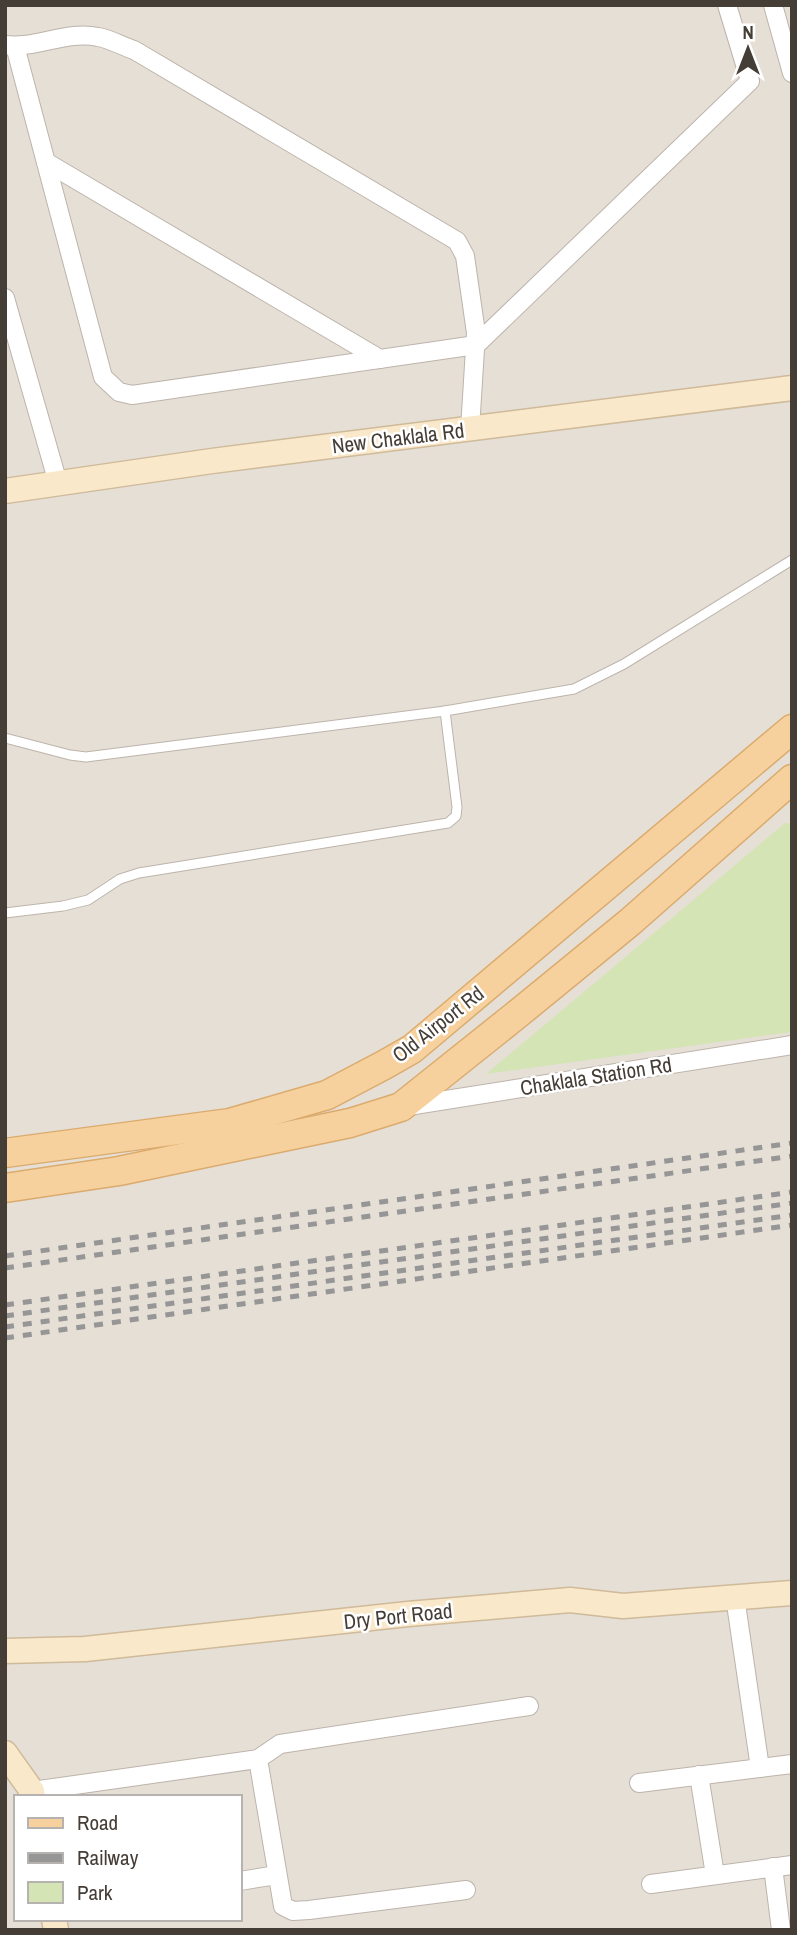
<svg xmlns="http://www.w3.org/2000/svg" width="797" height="1935" font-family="'Archivo Narrow',sans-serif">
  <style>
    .residential { fill: #e6dfd6; fill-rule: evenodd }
    .green { fill: #d4e4b4 }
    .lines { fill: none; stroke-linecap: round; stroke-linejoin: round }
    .lane-casing { stroke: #bdb4ab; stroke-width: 11 }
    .street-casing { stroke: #bdb4ab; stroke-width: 20 }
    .secondary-casing { stroke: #cfba9a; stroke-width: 27 }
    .primary-casing { stroke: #dbab6e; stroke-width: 31 }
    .lane { stroke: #fff; stroke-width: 9 }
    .street { stroke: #fff; stroke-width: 18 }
    .secondary { stroke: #fae8ca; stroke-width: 24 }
    .primary { stroke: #f7d19d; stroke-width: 28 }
    .rail { stroke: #969696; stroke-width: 5; stroke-dasharray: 9 9; stroke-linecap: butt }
    .labels { text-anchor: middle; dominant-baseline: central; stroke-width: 5; stroke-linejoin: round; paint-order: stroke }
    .street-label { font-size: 21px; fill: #453e37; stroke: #fff }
  </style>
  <rect width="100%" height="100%" fill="#f3eee8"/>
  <path class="residential" d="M 5,5 L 792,5 L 792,1930 L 5,1930 ZM 16,1797 L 240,1797 L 240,1919 L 16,1919 Z"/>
  <path class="green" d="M 785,823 L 792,824 L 792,1032 L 486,1074 Z"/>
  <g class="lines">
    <g class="lane-casing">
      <g id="lane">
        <path d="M 5,738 L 70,755 L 86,757 L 445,711"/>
        <path d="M 5,913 L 63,906 L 88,900 L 120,879 L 139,873 L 448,823 L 456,816 L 457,807 L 445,711 L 574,689 L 624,664 L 792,560"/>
      </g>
    </g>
    <g class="street-casing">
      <g id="street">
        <path d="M 773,5 L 792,73"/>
        <path d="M 5,45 C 36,49 67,30 98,37 C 110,39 122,46 134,50 L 457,241 L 465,256 L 476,333 L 470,429"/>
        <path d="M 15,46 L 103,377 L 119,392 L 132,395 L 476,345 L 750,81 L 727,5"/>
        <path d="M 46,162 L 380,359"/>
        <path d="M 5,298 L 58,483"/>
        <path d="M 408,1106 L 792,1045"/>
        <path d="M 735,1597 L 760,1768"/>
        <path d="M 258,1759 L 283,1906 L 293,1911 L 309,1910 L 466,1890"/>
        <path d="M 699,1775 L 715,1875"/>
        <path d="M 639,1783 L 792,1764"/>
        <path d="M 32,1791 L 258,1759 L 280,1744 L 529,1706"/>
        <path d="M 773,1867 L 781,1930"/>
        <path d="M 240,1881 L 277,1875"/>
        <path d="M 651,1884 L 792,1865"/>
      </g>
    </g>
    <g class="secondary-casing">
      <g id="secondary">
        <path d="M 5,491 L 212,461 L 792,388"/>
        <path d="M 5,1651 L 85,1649 L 408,1614 L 570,1600 L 623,1606 L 792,1593"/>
        <path d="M 5,1753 L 32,1791 L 33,1797"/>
        <path d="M 54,1919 L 56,1930"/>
      </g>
    </g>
    <g class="primary-casing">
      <g id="primary">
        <path d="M 5,1153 L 230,1123 L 327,1095 L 384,1065 L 412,1049 L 437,1028 L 792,729"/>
        <path d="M 5,1188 L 119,1171 L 350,1123 L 401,1107 L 515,1016 L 630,922 L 792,779"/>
      </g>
    </g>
    <use href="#lane" class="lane"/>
    <use href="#street" class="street"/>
    <use href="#secondary" class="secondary"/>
    <use href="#primary" class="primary"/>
    <g class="rail">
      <path d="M 5,1256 L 792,1143"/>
      <path d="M 5,1268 L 792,1156"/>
      <path d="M 5,1305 L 792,1192"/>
      <path d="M 5,1316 L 792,1203"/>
      <path d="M 5,1327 L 792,1215"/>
      <path d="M 5,1338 L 792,1225"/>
    </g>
  </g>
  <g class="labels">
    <g class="street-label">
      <text transform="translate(398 438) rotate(-7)">New Chaklala Rd</text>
      <text transform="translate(438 1024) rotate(-38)">Old Airport Rd</text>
      <text transform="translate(596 1076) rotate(-9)">Chaklala Station Rd</text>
      <text transform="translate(398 1616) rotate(-6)">Dry Port Road</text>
    </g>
  </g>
  <rect width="797" height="1935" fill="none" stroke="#453e37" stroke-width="14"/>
  <rect x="14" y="1795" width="228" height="126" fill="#ffffff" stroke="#b5b2af" stroke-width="2"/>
  <rect x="28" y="1818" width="35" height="10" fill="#f7d19d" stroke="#b5b2af" stroke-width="2"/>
  <text x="77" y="1830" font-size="21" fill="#453e37">Road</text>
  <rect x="28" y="1853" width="35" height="10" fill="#969696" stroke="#b5b2af" stroke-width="2"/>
  <text x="77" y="1865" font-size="21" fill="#453e37">Railway</text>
  <rect x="28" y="1882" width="35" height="21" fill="#d4e4b4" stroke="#b5b2af" stroke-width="2"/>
  <text x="77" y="1900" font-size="21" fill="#453e37">Park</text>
  <g transform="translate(748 49)" stroke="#ffffff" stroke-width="5" paint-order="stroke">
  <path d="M0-5L12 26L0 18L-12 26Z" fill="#453e37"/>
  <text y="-10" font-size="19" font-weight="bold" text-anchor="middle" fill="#453e37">N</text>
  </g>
</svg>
